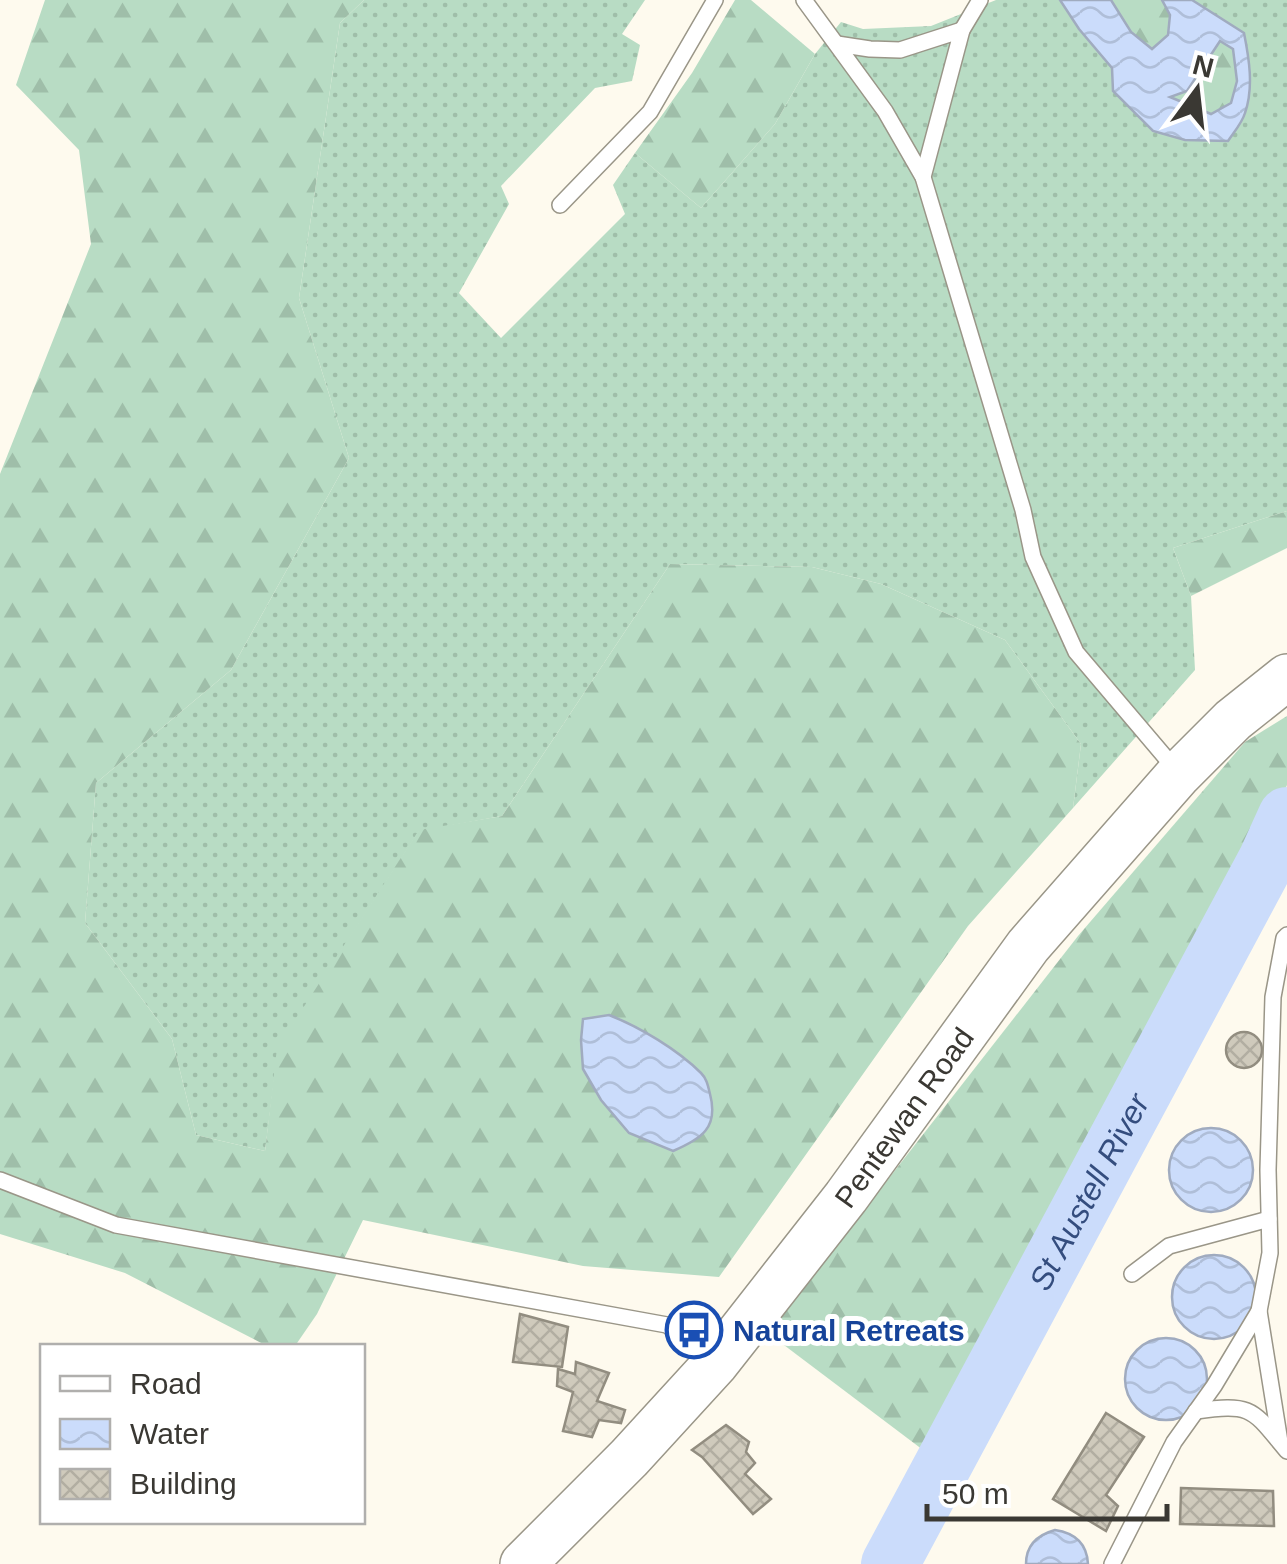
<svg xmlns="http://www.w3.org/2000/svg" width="1287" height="1564" font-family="Arial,sans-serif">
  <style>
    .grass { fill: url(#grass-dots) }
    .forest { fill: url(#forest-firs) }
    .water { fill: url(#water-waves); stroke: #a0abbf; stroke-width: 2.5; fill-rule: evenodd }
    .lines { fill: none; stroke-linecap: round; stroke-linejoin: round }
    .river { stroke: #cbdcfb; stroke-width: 58 }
    .building { fill: url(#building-cross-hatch); stroke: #928d80; stroke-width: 2.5 }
    .service-casing { stroke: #9a9688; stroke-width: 18 }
    .secondary-casing { stroke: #9a9688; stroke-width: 48 }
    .service { stroke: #fff; stroke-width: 15 }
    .secondary { stroke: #fff; stroke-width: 45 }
    .labels { text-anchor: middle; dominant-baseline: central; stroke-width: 10; stroke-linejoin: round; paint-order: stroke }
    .street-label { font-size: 30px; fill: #3a3833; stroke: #fff }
    .transit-label { font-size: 30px; font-weight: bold; fill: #164399; stroke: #fff; text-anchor: start }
    .water-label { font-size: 32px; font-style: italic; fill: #344d7e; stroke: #fff }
  </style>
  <defs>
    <pattern id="grass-dots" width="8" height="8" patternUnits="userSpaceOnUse" patternTransform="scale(2.5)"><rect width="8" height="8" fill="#b8dcc4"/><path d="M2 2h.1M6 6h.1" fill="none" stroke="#9fbea9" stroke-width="1.8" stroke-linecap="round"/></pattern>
    <pattern id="forest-firs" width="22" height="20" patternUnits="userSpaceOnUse" patternTransform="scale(2.5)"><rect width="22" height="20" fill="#b8dcc4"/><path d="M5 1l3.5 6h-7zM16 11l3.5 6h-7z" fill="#9fbea9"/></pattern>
    <pattern id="water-waves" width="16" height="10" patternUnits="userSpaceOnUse" patternTransform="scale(2.5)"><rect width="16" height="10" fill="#cbdcfb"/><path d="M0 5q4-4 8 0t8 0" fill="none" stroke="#afbed8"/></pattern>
    <pattern id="building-cross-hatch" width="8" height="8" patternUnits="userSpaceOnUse" patternTransform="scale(2.5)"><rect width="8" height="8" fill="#cfcabc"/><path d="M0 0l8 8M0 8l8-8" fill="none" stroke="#b2aea2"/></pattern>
  </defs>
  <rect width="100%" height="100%" fill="#fefaee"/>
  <path class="grass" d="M 364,0 L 645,0 L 622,34 L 640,45 L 632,81 L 595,88 L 501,186 L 509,204 L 459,293 L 501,338 L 625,214 L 613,185 L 635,153 L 701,208 L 775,124 L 815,54 L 841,22 L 863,29 L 931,26 L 996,0 L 1060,0 L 1079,29 L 1112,68 L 1244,33 L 1192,0 L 1287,0 L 1287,511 L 1173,548 L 1191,596 L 1195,670 L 1073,808 L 1081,744 L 1005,640 L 881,584 L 812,567 L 670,564 L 502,816 L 419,831 L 278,1048 L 265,1151 L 196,1135 L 172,1039 L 85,923 L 96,783 L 231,670 L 349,458 L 299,298 L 340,23 Z"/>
  <g class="forest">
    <path d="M 45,0 L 364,0 L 340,23 L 299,298 L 349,458 L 231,670 L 96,783 L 85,923 L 172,1039 L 196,1135 L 265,1151 L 277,1048 L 419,830 L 502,816 L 670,564 L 812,567 L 881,584 L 1005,640 L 1081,744 L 1073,808 L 968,926 L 719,1277 L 583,1266 L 363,1220 L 317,1314 L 295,1346 L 267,1346 L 125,1273 L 0,1234 L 0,474 L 91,244 L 79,150 L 16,85 Z"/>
    <path d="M 735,0 L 751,0 L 815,54 L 775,124 L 701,208 L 635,153 L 692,73 Z"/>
    <path d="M 1111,0 L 1162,0 L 1170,15 L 1168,36 L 1152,49 L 1131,32 Z"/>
    <path d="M 1220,41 L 1233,48 L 1237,82 L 1231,103 L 1211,114 L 1169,96 L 1187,91 Z"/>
    <path d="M 1287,511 L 1287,548 L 1191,596 L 1173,548 Z"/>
    <path d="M 1287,716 L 1287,785 L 1255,856 L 931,1456 L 768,1333 L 1078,936 L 1245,742 Z"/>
  </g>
  <g class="water">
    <path d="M 1060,0 L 1111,0 L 1131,32 L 1152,49 L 1168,35 L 1170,15 L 1162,0 L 1192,0 L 1244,33 C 1249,58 1254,87 1245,113 C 1242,123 1234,132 1228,141 L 1185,140 L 1153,131 L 1113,91 L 1112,68 L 1079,29 ZM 1220,41 L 1233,49 L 1237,81 L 1231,103 L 1211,114 L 1170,97 L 1187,91 Z"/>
    <path d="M 609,1015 C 640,1027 678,1050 701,1073 C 707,1079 708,1086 710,1094 C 719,1128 701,1139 673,1151 L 629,1133 L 601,1100 L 583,1069 L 581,1040 L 583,1019 Z"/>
    <circle cx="1211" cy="1170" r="42"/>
    <circle cx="1214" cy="1297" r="42"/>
    <circle cx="1166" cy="1379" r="41"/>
    <path d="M 1055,1530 C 1075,1533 1087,1544 1088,1564 L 1026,1564 C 1026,1545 1037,1535 1055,1530 Z"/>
  </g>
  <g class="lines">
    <path class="river" id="s1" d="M 890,1564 L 1267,860 L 1287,816"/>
  </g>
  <g class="building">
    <circle cx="1244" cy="1050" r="18"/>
    <path d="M 520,1314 L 568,1327 L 562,1367 L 513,1362 Z"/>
    <path d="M 576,1362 L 609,1373 L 597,1401 L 625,1410 L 621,1423 L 599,1420 L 592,1437 L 563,1431 L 573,1392 L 557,1386 L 558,1369 L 575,1374 Z"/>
    <path d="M 1106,1413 L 1144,1437 L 1106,1495 L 1118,1506 L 1106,1531 L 1053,1499 Z"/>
    <path d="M 726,1425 L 749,1442 L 746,1452 L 755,1463 L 745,1474 L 771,1499 L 753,1514 L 702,1457 L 692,1450 Z"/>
    <path d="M 1181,1488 L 1273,1491 L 1274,1526 L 1180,1524 Z"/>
  </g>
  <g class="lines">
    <g class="service-casing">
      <g id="service">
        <path d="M 804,0 L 885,111 L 923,177 L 1023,510 L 1033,557 L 1076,652 L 1177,771"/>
        <path d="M 962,30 L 980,0"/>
        <path d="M 837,44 L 870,49 L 900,50 L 962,30 L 923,177"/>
        <path d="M 560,205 L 650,112 L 715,0"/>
        <path d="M 0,1180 L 116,1225 L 667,1325 L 713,1361"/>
        <path d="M 1132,1274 L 1169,1246 L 1269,1219"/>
        <path d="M 1259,1311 L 1280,1442"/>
        <path d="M 1196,1411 C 1253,1403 1252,1409 1287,1451"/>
        <path d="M 1112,1564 L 1174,1442 L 1214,1386 L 1259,1311 L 1270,1253 L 1268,1170 L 1273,997 L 1284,938 L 1287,935"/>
      </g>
    </g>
    <g class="secondary-casing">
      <g id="secondary">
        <path id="s2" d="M 523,1564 L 629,1458 L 716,1363 L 846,1197 L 1028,946 L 1179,774 L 1233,720 L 1287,677"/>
      </g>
    </g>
    <use href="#service" class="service"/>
    <use href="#secondary" class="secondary"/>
  </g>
  <defs>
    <g id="bus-ring" transform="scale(2.875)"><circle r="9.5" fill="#fff" stroke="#1a4fb4" stroke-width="1.5"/><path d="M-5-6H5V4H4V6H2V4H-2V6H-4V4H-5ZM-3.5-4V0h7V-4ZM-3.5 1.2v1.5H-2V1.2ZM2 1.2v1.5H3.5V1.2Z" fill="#1a4fb4"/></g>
  </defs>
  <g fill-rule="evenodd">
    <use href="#bus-ring" x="694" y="1330"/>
  </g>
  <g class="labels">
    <g class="street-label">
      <text stroke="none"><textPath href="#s2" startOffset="588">Pentewan Road</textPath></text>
    </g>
    <g class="transit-label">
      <text x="733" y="1330">Natural Retreats</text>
    </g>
    <g class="water-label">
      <text stroke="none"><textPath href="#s1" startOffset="422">St Austell River</textPath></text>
    </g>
  </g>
  <rect x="40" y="1344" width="325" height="180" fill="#ffffff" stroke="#b0afad" stroke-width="2.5"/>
  <rect x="60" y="1376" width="50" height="15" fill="#ffffff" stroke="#b0afad" stroke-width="2.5"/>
  <text x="130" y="1394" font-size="30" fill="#3a3833">Road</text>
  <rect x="60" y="1419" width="50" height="30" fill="url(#water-waves)" stroke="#b0afad" stroke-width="2.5"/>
  <text x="130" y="1444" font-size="30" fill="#3a3833">Water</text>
  <rect x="60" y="1469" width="50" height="30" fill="url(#building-cross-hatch)" stroke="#b0afad" stroke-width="2.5"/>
  <text x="130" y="1494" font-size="30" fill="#3a3833">Building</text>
  <g transform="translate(1197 90) rotate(15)" stroke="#ffffff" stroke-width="8" paint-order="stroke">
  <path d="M0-8L18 38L0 25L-18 38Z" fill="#3a3833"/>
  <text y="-15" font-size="28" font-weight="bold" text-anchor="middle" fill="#3a3833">N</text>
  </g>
  <path d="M927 1504v15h240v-15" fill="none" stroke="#3a3833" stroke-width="5"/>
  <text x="942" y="1504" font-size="30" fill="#3a3833" stroke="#ffffff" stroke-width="8" paint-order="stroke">50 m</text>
</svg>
